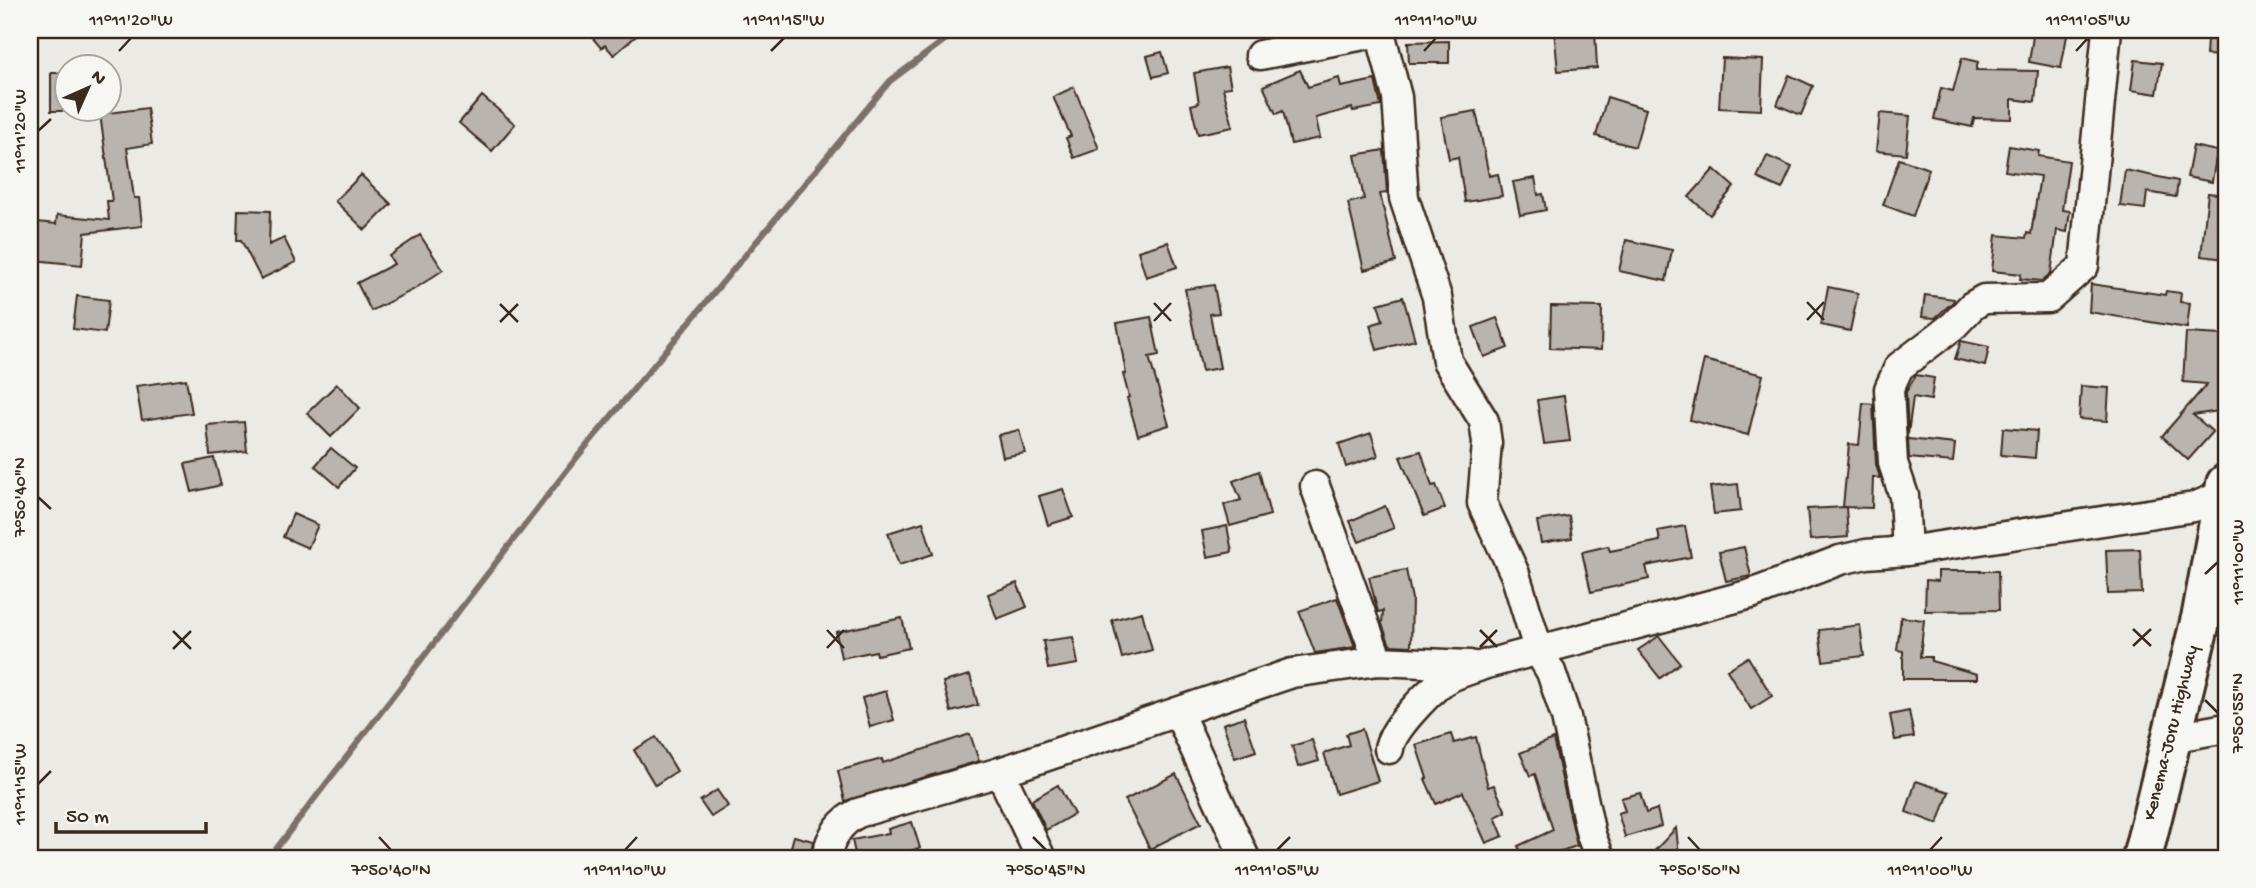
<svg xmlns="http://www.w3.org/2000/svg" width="2256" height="888" font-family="'Gochi Hand',sans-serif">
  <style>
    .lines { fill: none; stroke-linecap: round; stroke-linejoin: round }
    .stream { stroke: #7c7167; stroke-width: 6 }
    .building { fill: #bab4ae; stroke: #3b2a1e; stroke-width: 2 }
    .minor-casing { stroke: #3b2a1e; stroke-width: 33 }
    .highway-casing { stroke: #3b2a1e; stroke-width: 44 }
    .minor { stroke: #f6f6f2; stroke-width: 28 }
    .highway { stroke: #f6f6f2; stroke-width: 38 }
    .ticks { fill: none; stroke: #3b2a1e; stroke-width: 2.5 }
    .labels { text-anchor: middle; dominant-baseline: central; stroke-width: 5; stroke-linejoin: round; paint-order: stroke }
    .street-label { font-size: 19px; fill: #3b2a1e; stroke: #f6f6f2 }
    .neatline { fill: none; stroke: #3b2a1e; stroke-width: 2.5 }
    .ticks-label { font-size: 18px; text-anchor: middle; fill: #3b2a1e }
  </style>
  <rect width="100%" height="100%" fill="#ebeae5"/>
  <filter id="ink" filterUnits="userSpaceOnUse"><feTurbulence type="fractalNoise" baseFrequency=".0143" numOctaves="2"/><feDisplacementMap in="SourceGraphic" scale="14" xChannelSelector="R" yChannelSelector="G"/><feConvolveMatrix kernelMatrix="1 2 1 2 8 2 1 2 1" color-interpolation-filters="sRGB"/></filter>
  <g filter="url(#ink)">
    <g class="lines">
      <g class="stream">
        <path d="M 30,848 L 35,858"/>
        <path d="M 269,858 L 574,461 L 890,81 L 958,30"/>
      </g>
    </g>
    <g class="building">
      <path d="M 586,30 L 643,30 L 614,55 L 605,45 L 601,48 Z"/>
      <path d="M 1554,30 L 1595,30 L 1597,68 L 1558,71 Z"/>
      <path d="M 2034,30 L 2068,30 L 2061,68 L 2029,62 Z"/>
      <path d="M 2207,39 L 2226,40 L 2226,56 L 2206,55 Z"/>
      <path d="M 1449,41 L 1449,63 L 1409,63 L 1408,42 Z"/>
      <path d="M 1162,52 L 1168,73 L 1153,77 L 1147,56 Z"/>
      <path d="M 1722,58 L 1763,60 L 1761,110 L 1719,108 Z"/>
      <path d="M 1962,58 L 1978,62 L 1976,70 L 2038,71 L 2035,102 L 2012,99 L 2012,119 L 1974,118 L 1972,127 L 1934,119 L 1941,88 L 1953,91 Z"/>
      <path d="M 2135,60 L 2162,63 L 2157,94 L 2131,90 Z"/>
      <path d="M 1227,67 L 1231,87 L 1223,88 L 1233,127 L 1198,134 L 1191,105 L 1199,103 L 1194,73 Z"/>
      <path d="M 1300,70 L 1308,87 L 1339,78 L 1341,87 L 1375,80 L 1381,106 L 1353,111 L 1352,108 L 1316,118 L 1320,138 L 1291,144 L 1283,111 L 1276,114 L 1263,86 Z"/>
      <rect x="51" y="73" width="15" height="38"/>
      <path d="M 1789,75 L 1813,86 L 1801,115 L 1777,105 Z"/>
      <path d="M 1074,87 L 1099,149 L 1074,158 L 1066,138 L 1071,136 L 1053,97 Z"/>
      <path d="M 482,96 L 515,124 L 492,151 L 459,123 Z"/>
      <path d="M 1607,97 L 1646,109 L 1635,147 L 1596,136 Z"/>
      <path d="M 147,108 L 152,144 L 127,148 L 134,198 L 139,198 L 142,226 L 85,233 L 82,265 L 34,260 L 38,222 L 56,224 L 57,215 L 109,220 L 107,201 L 112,201 L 100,114 Z"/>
      <path d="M 1476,111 L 1489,176 L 1498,174 L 1502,196 L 1465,202 L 1458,157 L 1449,159 L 1441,117 Z"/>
      <path d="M 1880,113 L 1910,116 L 1906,154 L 1876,151 Z"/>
      <path d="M 2009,146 L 2039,151 L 2038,156 L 2069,161 L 2062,210 L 2070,211 L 2067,232 L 2057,230 L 2051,273 L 2042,281 L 2020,279 L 2021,274 L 1992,271 L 1996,235 L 2026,238 L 2027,233 L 2031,234 L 2040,176 L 2005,171 Z"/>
      <path d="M 2193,146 L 2217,151 L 2212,182 L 2187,177 Z"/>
      <path d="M 1384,150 L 1387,193 L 1380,194 L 1396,262 L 1364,270 L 1348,203 L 1364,199 L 1355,155 Z"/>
      <path d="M 1767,156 L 1792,167 L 1782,189 L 1757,178 Z"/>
      <path d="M 1899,159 L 1929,169 L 1913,216 L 1883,205 Z"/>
      <path d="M 1714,169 L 1734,187 L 1710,215 L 1689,197 Z"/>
      <path d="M 2125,170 L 2178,181 L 2176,197 L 2147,192 L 2145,209 L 2120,206 Z"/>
      <path d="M 361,175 L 391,204 L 365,230 L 335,201 Z"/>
      <path d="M 1535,178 L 1538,195 L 1543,194 L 1546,210 L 1520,215 L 1513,182 Z"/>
      <path d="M 2208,193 L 2226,195 L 2226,259 L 2201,256 Z"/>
      <path d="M 238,210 L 270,211 L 269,245 L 284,238 L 296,262 L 261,279 L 241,240 L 237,240 Z"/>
      <path d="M 420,235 L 443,270 L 413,290 L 371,311 L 357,283 L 394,264 L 389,256 Z"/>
      <path d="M 1626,240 L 1672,250 L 1666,281 L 1619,271 Z"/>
      <path d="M 1168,242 L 1177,267 L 1146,277 L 1138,251 Z"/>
      <path d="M 2091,284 L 2165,295 L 2166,291 L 2181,293 L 2180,302 L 2190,303 L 2187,328 L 2089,312 Z"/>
      <path d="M 1214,285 L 1219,313 L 1210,314 L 1220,368 L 1202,371 L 1185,289 Z"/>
      <path d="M 1828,287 L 1858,293 L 1850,331 L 1821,325 Z"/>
      <path d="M 1925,295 L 1954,299 L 1953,302 L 1935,318 L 1922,317 Z"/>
      <path d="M 77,296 L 109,300 L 105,333 L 73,329 Z"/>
      <path d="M 1403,297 L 1415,340 L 1377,350 L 1370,325 L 1383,321 L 1378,304 Z"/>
      <path d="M 1551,306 L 1602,307 L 1601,350 L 1550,348 Z"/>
      <path d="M 1151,317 L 1159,355 L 1149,357 L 1169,425 L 1138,435 L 1127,398 L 1129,397 L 1123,374 L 1126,374 L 1117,323 Z"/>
      <path d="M 1497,318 L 1508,348 L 1484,357 L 1473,327 Z"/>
      <path d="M 2186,333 L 2222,335 L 2218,387 L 2226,386 L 2226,410 L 2193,415 L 2213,432 L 2188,460 L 2162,436 L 2207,384 L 2183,382 Z"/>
      <path d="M 1961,341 L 1989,347 L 1985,366 L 1955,359 Z"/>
      <path d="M 1704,360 L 1763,375 L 1748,435 L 1690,420 Z"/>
      <path d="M 1916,375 L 1934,378 L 1931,400 L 1913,397 L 1908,434 L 1906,392 Z"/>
      <path d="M 186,379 L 192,413 L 142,420 L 136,386 Z"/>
      <path d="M 337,384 L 360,408 L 331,437 L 307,413 Z"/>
      <path d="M 2081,386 L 2109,388 L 2107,421 L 2079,419 Z"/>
      <path d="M 1564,396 L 1570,441 L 1544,444 L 1537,400 Z"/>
      <path d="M 1863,403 L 1873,404 L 1876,464 L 1880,478 L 1873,477 L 1872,508 L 1843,507 L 1849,444 L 1859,445 Z"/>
      <path d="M 244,422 L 247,451 L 210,455 L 207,425 Z"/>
      <path d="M 2003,428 L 2037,431 L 2035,458 L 2001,455 Z"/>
      <path d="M 1019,430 L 1025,453 L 1003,457 L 998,435 Z"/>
      <path d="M 1371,433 L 1378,456 L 1346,467 L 1339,444 Z"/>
      <path d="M 1908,439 L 1955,444 L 1953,462 L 1909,458 Z"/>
      <path d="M 331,448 L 355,468 L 339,487 L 315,466 Z"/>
      <path d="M 1421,451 L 1432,486 L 1436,485 L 1445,508 L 1424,516 L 1400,457 Z"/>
      <path d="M 214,458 L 221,485 L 192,492 L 185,464 Z"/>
      <path d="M 1259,471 L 1270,515 L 1230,526 L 1224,505 L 1241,500 L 1233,481 Z"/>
      <path d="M 1738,484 L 1741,511 L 1714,514 L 1710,487 Z"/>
      <path d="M 1063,489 L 1073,517 L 1048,525 L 1039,496 Z"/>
      <path d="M 1385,506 L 1394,528 L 1359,542 L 1350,521 Z"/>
      <path d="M 1846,507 L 1848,537 L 1810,540 L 1807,509 Z"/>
      <path d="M 293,514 L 318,525 L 308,548 L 283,537 Z"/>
      <path d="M 1569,516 L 1572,538 L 1541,543 L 1537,521 Z"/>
      <path d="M 923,522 L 933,554 L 899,565 L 888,533 Z"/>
      <path d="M 1227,526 L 1232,552 L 1207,557 L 1202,531 Z"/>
      <path d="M 1685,526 L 1691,557 L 1646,566 L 1649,579 L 1591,592 L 1582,552 L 1608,546 L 1610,551 L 1660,541 L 1658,531 Z"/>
      <path d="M 1744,547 L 1751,576 L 1726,581 L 1719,552 Z"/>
      <path d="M 2140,549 L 2142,593 L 2108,594 L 2106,550 Z"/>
      <path d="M 1406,570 L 1412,599 L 1411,646 L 1390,645 L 1382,624 L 1383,611 L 1378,612 L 1369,577 Z"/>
      <path d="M 1938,571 L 1998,571 L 1999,610 L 1925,611 L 1926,580 L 1938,581 Z"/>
      <path d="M 1017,583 L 1027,607 L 997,619 L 988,594 Z"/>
      <path d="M 1337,598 L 1355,647 L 1315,653 L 1299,611 Z"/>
      <path d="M 1142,612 L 1152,650 L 1122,658 L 1112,620 Z"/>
      <path d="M 1901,617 L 1924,620 L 1920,657 L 1931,657 L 1931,661 L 1977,674 L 1977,679 L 1903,679 L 1903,651 L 1897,650 Z"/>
      <path d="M 902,618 L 909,648 L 877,655 L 876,651 L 841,658 L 836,632 Z"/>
      <path d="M 1860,625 L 1864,656 L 1823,661 L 1819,630 Z"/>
      <path d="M 1659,636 L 1680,663 L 1660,678 L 1638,650 Z"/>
      <path d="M 1073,637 L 1078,664 L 1048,669 L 1043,641 Z"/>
      <path d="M 1748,657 L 1772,696 L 1751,709 L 1727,670 Z"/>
      <path d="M 970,675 L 978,705 L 951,712 L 943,682 Z"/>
      <path d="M 886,691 L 894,720 L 870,727 L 862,698 Z"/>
      <path d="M 1909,711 L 1914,737 L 1895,740 L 1890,715 Z"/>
      <path d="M 1244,717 L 1256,751 L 1235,758 L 1223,724 Z"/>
      <path d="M 1362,729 L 1378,781 L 1336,794 L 1324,753 L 1349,745 L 1346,734 Z"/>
      <path d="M 970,734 L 979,761 L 845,801 L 838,771 L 882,759 L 883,763 Z"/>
      <path d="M 1451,734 L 1454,743 L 1476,737 L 1488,787 L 1494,785 L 1506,812 L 1495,817 L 1503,836 L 1486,843 L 1463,792 L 1436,804 L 1425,779 L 1427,778 L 1416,745 Z"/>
      <path d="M 656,737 L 677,771 L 655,785 L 634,750 Z"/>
      <path d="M 1553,739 L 1577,846 L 1538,858 L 1524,858 L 1518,846 L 1553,830 L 1535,774 L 1530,776 L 1520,753 Z"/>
      <path d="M 1312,740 L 1319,761 L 1298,767 L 1292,746 Z"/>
      <path d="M 1176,774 L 1201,823 L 1150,849 L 1125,800 Z"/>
      <path d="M 1916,781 L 1949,792 L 1938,824 L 1906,812 Z"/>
      <path d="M 1058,785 L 1074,814 L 1046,830 L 1032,800 Z"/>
      <path d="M 717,790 L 728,806 L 711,817 L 700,801 Z"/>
      <path d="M 1640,793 L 1646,813 L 1657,809 L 1661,826 L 1625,837 L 1618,813 L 1625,811 L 1621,798 Z"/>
      <path d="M 912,822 L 920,848 L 887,858 L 856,858 L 852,840 L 889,833 L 888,829 Z"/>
      <path d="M 1676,828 L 1679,855 L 1648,858 Z"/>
      <path d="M 794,836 L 813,841 L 810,858 L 788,858 Z"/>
    </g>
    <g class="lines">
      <g class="minor-casing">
        <g id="minor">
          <path d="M 1260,55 L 1380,32 L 1397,97 L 1404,198 L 1437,297 L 1447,361 L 1484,421 L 1487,443 L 1482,503 L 1515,574 L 1539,652 L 1551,672 L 1566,717 L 1591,835 L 1600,858"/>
          <path d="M 1315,486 L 1378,661"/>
          <path d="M 1907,551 L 1904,496 L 1893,463 L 1889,389 L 1899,367 L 1954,325 L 1972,306 L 1984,299 L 2048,298 L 2084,266 L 2107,30"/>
          <path d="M 1178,712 L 1245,858"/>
          <path d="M 2170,738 L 2226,728"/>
          <path d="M 1389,749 C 1391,730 1427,694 1442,682 C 1453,674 1471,670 1483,665 L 1751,594 L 1840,560 L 1866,554 L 1907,551 L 2194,507 L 2223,495"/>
          <path d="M 1000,772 L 1041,858"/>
          <path d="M 826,858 C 830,838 839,822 858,813 L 1000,772 L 1292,673 L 1378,661 L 1470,665"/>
        </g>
      </g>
      <g class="highway-casing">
        <path id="highway" d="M 2142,858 L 2202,614 L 2226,484"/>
      </g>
      <use href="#minor" class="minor"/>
      <use href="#highway" class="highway"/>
    </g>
  </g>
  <path class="ticks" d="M 119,51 L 131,38M 771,51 L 784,38M 1424,51 L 1436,38M 2076,51 L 2088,38M 38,131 L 51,119M 1807,302 L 1824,320M 1154,303 L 1171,321M 500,304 L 518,322M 1807,320 L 1824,302M 1154,321 L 1171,303M 500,322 L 518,304M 38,497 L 51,509M 2205,574 L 2218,562M 2133,629 L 2151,646M 827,630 L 844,648M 1480,630 L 1497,647M 173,631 L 191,649M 2133,646 L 2151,629M 1480,647 L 1497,630M 827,648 L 844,630M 173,649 L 191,631M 2205,700 L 2218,713M 38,784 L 51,771M 379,837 L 391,850M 1033,837 L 1046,850M 1688,837 L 1700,850M 625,850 L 637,837M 1277,850 L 1290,837M 1930,850 L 1942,837"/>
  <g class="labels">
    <g class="street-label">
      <text transform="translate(2172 733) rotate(-76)">Kenema-Joru Highway</text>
    </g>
  </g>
  <rect width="2256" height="888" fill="none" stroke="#f6f6f2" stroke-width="77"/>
  <g transform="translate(88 88) rotate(45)"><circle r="33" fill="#f6f6f2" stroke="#aba49d" stroke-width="2"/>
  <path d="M0-5L12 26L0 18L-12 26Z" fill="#3b2a1e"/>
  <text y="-10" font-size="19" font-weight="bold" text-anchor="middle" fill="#3b2a1e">N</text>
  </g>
  <path d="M56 822v10h150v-10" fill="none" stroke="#3b2a1e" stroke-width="3.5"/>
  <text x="66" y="822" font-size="21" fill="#3b2a1e" stroke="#f6f6f2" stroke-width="5" paint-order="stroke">50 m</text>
  <rect x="38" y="38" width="2180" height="812" class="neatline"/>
  <g class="ticks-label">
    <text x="131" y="25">11°11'20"W</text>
    <text x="784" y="25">11°11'15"W</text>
    <text x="1436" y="25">11°11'10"W</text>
    <text x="2088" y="25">11°11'05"W</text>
    <text transform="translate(19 131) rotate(-90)" y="6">11°11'20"W</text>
    <text transform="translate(19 497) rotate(-90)" y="6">7°50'40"N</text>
    <text transform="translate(2237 562) rotate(-90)" y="6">11°11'00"W</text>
    <text transform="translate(2237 713) rotate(-90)" y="6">7°50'55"N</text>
    <text transform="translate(19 784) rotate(-90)" y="6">11°11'15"W</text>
    <text x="391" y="875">7°50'40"N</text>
    <text x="625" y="875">11°11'10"W</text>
    <text x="1046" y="875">7°50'45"N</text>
    <text x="1277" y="875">11°11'05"W</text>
    <text x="1700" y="875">7°50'50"N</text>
    <text x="1930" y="875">11°11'00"W</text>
  </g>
</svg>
